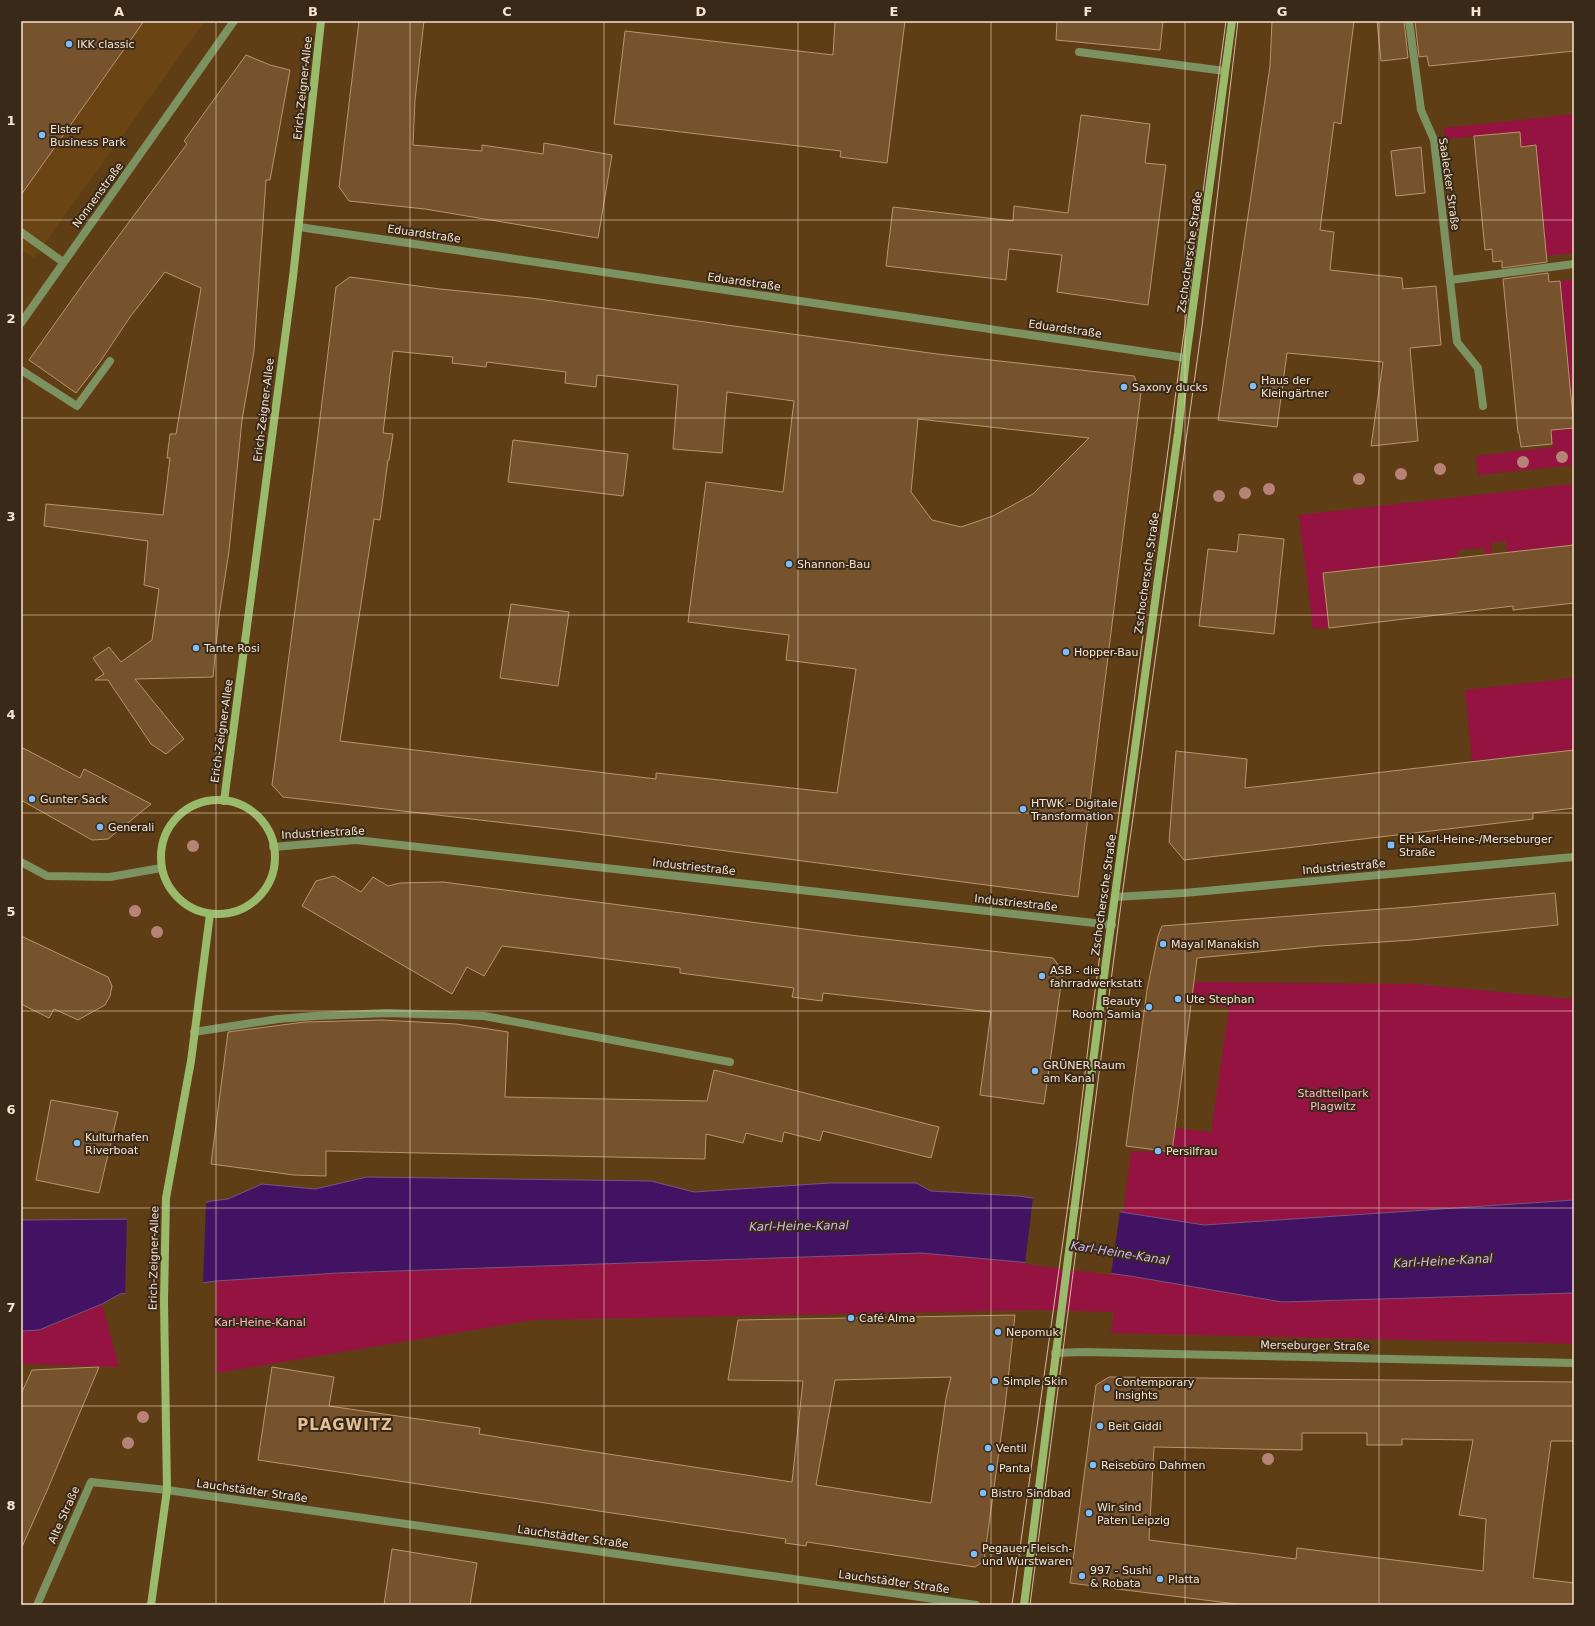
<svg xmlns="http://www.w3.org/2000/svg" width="1595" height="1626" font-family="'DejaVu Sans',sans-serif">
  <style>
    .built { fill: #6a4413 }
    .green { fill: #951341 }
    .water { fill: #431363; stroke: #795283 }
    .pier { fill: #5f3e16 }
    .building { fill: #76532c; stroke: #ba946c; fill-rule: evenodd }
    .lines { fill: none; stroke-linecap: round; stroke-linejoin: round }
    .lane { stroke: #7c9260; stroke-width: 8 }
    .street { stroke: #7c9260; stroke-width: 8 }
    .secondary { stroke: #9abb6b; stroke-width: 8 }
    .tram { stroke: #d1baa0; stroke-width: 1 }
    .tree { fill: #b78377 }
    .grid { fill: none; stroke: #f8e4cf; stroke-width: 1; stroke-opacity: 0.55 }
    .poi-dot { fill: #7dbef9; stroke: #382918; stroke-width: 1.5 }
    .labels { text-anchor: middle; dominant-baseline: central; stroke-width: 4; stroke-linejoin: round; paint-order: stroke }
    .poi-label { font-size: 11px; fill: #f8e4cf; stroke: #382918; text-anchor: start }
    .street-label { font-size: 11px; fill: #f8e4cf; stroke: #382918 }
    .park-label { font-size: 11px; fill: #ffbcc7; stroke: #382918 }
    .water-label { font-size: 12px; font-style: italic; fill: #d2b7ec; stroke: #382918 }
    .district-label { font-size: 15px; font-weight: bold; letter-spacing: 1px; fill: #e7bf95; stroke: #382918 }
    .neatline { fill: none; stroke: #f8e4cf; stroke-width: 1.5 }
    .grid-label { font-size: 13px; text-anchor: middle; font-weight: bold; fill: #f8e4cf }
  </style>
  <rect width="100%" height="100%" fill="#5f3e16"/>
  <path class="built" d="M 21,21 L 205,21 L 34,258 L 21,249 Z"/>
  <g class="green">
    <path d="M 1574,114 L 1574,253 L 1525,258 L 1545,244 L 1536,145 L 1521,147 L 1520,132 L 1445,139 L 1444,128 Z"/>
    <path d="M 1574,280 L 1574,422 L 1560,281 Z"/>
    <path d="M 1574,428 L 1574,465 L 1478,475 L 1476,456 L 1553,447 L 1551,430 Z"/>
    <path d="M 1574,484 L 1574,545 L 1507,553 L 1506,541 L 1491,543 L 1495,578 L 1487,578 L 1484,548 L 1458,550 L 1458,557 L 1323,573 L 1329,628 L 1313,629 L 1299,515 Z"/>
    <path d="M 1574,678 L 1574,750 L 1472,761 L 1465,690 Z"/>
    <path d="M 1193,982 L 1415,984 L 1572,999 L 1574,997 L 1574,1200 L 1204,1225 L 1123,1213 L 1131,1151 L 1172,1152 L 1175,1128 L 1211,1132 L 1229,1008 L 1190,1000 Z"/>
    <path d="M 921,1253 L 1031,1263 L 1130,1276 L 1282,1302 L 1574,1293 L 1574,1344 L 1111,1333 L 1114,1312 L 1038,1310 L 534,1320 L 217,1373 L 216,1281 L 338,1273 Z"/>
    <path d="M 102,1304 L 119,1367 L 21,1364 L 21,1331 L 39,1330 Z"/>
  </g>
  <path class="water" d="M 367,1177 L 651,1181 L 694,1192 L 829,1183 L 916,1183 L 931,1191 L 1019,1196 L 1204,1225 L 1574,1200 L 1574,1293 L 1282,1302 L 1130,1276 L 1031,1263 L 921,1253 L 338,1273 L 216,1281 L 120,1294 L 102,1304 L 39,1330 L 21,1331 L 21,1220 L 139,1219 L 212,1201 L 228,1199 L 262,1184 L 315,1189 Z"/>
  <g class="pier">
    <path d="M 1033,1197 L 1120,1211 L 1111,1275 L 1025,1264 Z"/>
    <path d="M 206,1200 L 203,1285 L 125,1296 L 127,1217 L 138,1217 Z"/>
  </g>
  <g class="building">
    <path d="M 21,21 L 144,21 L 21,195 Z"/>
    <path d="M 359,21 L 424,21 L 415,100 L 413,145 L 482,151 L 482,145 L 543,154 L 544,143 L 612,155 L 598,238 L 425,209 L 349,201 L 339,187 Z"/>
    <path d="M 835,21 L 905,21 L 887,163 L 840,157 L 841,151 L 614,124 L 625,31 L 833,55 Z"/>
    <path d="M 1057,21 L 1163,21 L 1160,50 L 1056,40 Z"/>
    <path d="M 1272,21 L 1354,21 L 1341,124 L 1334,122 L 1320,230 L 1334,232 L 1330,270 L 1402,278 L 1403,289 L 1436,286 L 1441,345 L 1410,348 L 1418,441 L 1371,446 L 1383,362 L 1287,353 L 1277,427 L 1218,420 L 1270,66 Z"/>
    <path d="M 1377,21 L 1404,21 L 1408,58 L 1381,61 Z"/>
    <path d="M 1415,21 L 1574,21 L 1574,51 L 1429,66 L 1427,56 L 1419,57 Z"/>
    <path d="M 246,55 L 270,65 L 290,70 L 270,180 L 266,180 L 254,351 L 242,420 L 229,551 L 219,616 L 213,677 L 135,679 L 184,739 L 166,754 L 151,744 L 108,680 L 95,680 L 104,674 L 93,658 L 109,647 L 121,662 L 152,640 L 159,589 L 144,585 L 148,541 L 44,526 L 46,504 L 163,515 L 170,458 L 167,458 L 170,434 L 176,434 L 201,288 L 165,272 L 130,317 L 100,362 L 76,393 L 29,360 L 83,284 L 187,144 L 184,141 Z"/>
    <path d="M 1081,115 L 1150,124 L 1145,163 L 1166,165 L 1148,305 L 1057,292 L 1062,255 L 1009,249 L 1006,280 L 886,266 L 893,207 L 1013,221 L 1014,206 L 1068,213 Z"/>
    <path d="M 1520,132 L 1521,147 L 1536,145 L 1547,262 L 1502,268 L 1502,261 L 1493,262 L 1492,249 L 1485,250 L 1474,136 Z"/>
    <path d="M 1421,147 L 1425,193 L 1396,196 L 1391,151 Z"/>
    <path d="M 1548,273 L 1549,282 L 1560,281 L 1574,428 L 1551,430 L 1552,444 L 1521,447 L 1519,433 L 1518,433 L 1503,279 Z"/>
    <path d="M 350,277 L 440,289 L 531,298 L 937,354 L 1134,376 L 1141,392 L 1078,897 L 574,831 L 283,797 L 272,785 L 316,451 L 336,287 ZM 393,351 L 453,357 L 452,363 L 486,367 L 487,362 L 566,372 L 565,383 L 596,387 L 597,375 L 678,385 L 673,449 L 722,453 L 727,392 L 794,401 L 783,492 L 706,482 L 688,622 L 789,635 L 786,660 L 856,669 L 837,793 L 656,773 L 656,779 L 340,741 L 374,519 L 380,520 L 388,460 L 389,460 L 393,434 L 383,433 ZM 918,419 L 1089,438 L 1033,494 L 993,516 L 961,527 L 932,520 L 911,492 Z"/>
    <path d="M 513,440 L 628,454 L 623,496 L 508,482 Z"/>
    <path d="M 1239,534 L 1284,539 L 1274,634 L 1199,626 L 1208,549 L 1237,552 Z"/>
    <path d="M 1574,545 L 1574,603 L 1513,610 L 1513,606 L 1329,628 L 1323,573 Z"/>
    <path d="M 511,604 L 569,612 L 558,686 L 500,678 Z"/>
    <path d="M 21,747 L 80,778 L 84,769 L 151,804 L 108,839 L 92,840 L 21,800 Z"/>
    <path d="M 1574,750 L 1574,808 L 1533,813 L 1533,819 L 1184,860 L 1169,842 L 1176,751 L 1247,759 L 1245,788 Z"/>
    <path d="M 334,876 L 361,892 L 373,877 L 388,886 L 400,883 L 443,882 L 858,936 L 1053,958 L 1063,971 L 1044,1104 L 980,1095 L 991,1012 L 823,993 L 822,1001 L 792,997 L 794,988 L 680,973 L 680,968 L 502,946 L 484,976 L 467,967 L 452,994 L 302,906 L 316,881 Z"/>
    <path d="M 1555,893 L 1558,925 L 1412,940 L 1320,946 L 1197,958 L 1172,1152 L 1126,1146 L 1147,990 L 1158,936 L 1162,926 L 1409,907 Z"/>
    <path d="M 21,936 L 108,977 L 112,986 L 110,996 L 105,1005 L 78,1020 L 54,1009 L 49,1018 L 21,1004 Z"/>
    <path d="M 382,1020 L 456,1024 L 508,1032 L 505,1097 L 707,1101 L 714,1070 L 939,1127 L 931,1158 L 823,1131 L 820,1141 L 784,1132 L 782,1142 L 746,1133 L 743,1143 L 706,1134 L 705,1159 L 326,1151 L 326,1176 L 294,1175 L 211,1164 L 228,1032 L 305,1022 Z"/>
    <path d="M 51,1100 L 118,1112 L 99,1193 L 36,1180 Z"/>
    <path d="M 1015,1315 L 1005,1407 L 984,1561 L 975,1567 L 807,1542 L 806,1546 L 785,1543 L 786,1539 L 258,1460 L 272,1367 L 334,1377 L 329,1406 L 480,1428 L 479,1434 L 510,1439 L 792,1482 L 803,1381 L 728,1380 L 738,1320 ZM 951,1377 L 946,1398 L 931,1503 L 816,1485 L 835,1380 Z"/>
    <path d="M 99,1367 L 46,1493 L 21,1549 L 21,1394 L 32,1370 Z"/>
    <path d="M 1109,1377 L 1574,1382 L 1574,1441 L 1551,1441 L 1533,1578 L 1574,1583 L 1574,1605 L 1244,1605 L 1070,1583 L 1096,1385 ZM 1302,1433 L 1367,1433 L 1367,1445 L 1402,1445 L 1402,1439 L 1473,1440 L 1459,1515 L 1486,1519 L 1483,1571 L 1297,1548 L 1296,1559 L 1149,1540 L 1154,1447 L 1302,1450 Z"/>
    <path d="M 392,1549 L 477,1563 L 470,1605 L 384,1605 Z"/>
  </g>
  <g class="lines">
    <g class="lane">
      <path d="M 1079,52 L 1225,71"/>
      <path d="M 21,232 L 63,262"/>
      <path d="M 21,370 L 77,406 L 110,361"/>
      <path d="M 194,1032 L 278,1019 L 315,1016 L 387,1013 L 484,1016 L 730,1062"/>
    </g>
    <g class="street">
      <path d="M 1409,21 L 1421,110 L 1434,140 L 1457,342 L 1478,368 L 1483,406"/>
      <path d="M 299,227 L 1186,358"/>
      <path d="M 1450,280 L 1574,264"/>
      <path d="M 21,323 L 234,21"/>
      <path d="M 273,847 L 356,840 L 1112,925"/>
      <path d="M 21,862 L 47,876 L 110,877 L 161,868"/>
      <path d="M 1115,897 L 1184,893 L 1574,857"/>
      <path d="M 1055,1353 L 1085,1352 L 1574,1363"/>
      <path d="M 37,1605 L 91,1482 L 167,1490 L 976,1605"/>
    </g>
    <g class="secondary">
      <circle cx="218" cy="857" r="57"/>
      <path d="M 224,801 L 293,277 L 321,21"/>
      <path d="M 151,1605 L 167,1490 L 164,1301 L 166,1198 L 191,1061 L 210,914"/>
      <path d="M 1024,1605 L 1104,976 L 1178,433 L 1186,358 L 1232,21"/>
    </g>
    <g class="tram">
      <path d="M 1012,1605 L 1077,1141 L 1093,1006 L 1226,21"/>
      <path d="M 1030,1605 L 1122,896 L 1202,326 L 1238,21"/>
    </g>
  </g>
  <g class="tree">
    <circle cx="1562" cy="457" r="6"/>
    <circle cx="1523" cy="462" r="6"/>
    <circle cx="1440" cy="469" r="6"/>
    <circle cx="1401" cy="474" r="6"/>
    <circle cx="1359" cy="479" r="6"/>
    <circle cx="1269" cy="489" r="6"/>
    <circle cx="1245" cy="493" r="6"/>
    <circle cx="1219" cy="496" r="6"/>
    <circle cx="193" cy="846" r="6"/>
    <circle cx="135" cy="911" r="6"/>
    <circle cx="157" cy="932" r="6"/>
    <circle cx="143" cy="1417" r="6"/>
    <circle cx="128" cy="1443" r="6"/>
    <circle cx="1268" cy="1459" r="6"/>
  </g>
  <path class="grid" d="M 216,21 L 216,1605M 410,21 L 410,1605M 604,21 L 604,1605M 798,21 L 798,1605M 991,21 L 991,1605M 1185,21 L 1185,1605M 1379,21 L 1379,1605M 21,220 L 1574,220M 21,418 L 1574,418M 21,615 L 1574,615M 21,813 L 1574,813M 21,1011 L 1574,1011M 21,1208 L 1574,1208M 21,1406 L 1574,1406"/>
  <g class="poi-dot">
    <circle cx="69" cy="44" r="4"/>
    <circle cx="42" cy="135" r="4"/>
    <circle cx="1253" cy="386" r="4"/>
    <circle cx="1124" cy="387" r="4"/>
    <circle cx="789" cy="564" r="4"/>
    <circle cx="196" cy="648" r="4"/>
    <circle cx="1066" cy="652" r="4"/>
    <circle cx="32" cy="799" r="4"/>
    <circle cx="1023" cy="809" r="4"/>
    <circle cx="100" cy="827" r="4"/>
    <rect x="1387" y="841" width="8" height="8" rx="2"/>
    <circle cx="1163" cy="944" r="4"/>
    <circle cx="1042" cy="976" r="4"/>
    <circle cx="1178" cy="999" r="4"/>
    <circle cx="1149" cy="1007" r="4"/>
    <circle cx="1035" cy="1071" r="4"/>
    <circle cx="77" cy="1143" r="4"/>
    <circle cx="1158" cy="1151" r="4"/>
    <circle cx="851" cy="1318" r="4"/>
    <circle cx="998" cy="1332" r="4"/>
    <circle cx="995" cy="1381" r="4"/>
    <circle cx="1107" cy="1388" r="4"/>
    <circle cx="1100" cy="1426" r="4"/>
    <circle cx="988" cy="1448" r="4"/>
    <circle cx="1093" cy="1465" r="4"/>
    <circle cx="991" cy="1468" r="4"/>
    <circle cx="983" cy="1493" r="4"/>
    <circle cx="1089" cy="1513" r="4"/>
    <circle cx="974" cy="1554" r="4"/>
    <circle cx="1082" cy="1576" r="4"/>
    <circle cx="1160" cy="1579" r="4"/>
  </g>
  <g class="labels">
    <g class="poi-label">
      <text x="77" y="44">IKK classic</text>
      <text x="50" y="129">Elster<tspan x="50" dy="13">Business Park</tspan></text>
      <text x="1261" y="380">Haus der<tspan x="1261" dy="13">Kleingärtner</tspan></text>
      <text x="1132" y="387">Saxony ducks</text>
      <text x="797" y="564">Shannon-Bau</text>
      <text x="204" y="648">Tante Rosi</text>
      <text x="1074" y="652">Hopper-Bau</text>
      <text x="40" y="799">Gunter Sack</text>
      <text x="1031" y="803">HTWK - Digitale<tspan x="1031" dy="13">Transformation</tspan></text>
      <text x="108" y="827">Generali</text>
      <text x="1399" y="839">EH Karl-Heine-/Merseburger<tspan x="1399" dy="13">Straße</tspan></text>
      <text x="1171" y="944">Mayal Manakish</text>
      <text x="1050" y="970">ASB - die<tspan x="1050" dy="13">fahrradwerkstatt</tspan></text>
      <text x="1186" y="999">Ute Stephan</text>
      <text x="1141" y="1001" text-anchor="end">Beauty<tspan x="1141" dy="13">Room Samia</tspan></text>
      <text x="1043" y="1065">GRÜNER Raum<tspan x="1043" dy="13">am Kanal</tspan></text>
      <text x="85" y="1137">Kulturhafen<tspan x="85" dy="13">Riverboat</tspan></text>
      <text x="1166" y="1151">Persilfrau</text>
      <text x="859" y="1318">Café Alma</text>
      <text x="1006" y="1332">Nepomuk</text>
      <text x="1003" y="1381">Simple Skin</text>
      <text x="1115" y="1382">Contemporary<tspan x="1115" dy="13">Insights</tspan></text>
      <text x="1108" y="1426">Beit Giddi</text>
      <text x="996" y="1448">Ventil</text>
      <text x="1101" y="1465">Reisebüro Dahmen</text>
      <text x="999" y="1468">Panta</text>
      <text x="991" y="1493">Bistro Sindbad</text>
      <text x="1097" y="1507">Wir sind<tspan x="1097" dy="13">Paten Leipzig</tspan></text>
      <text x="982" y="1548">Pegauer Fleisch-<tspan x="982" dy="13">und Wurstwaren</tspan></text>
      <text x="1090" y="1570">997 - Sushi<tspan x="1090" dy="13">&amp; Robata</tspan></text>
      <text x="1168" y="1579">Platta</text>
    </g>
    <g class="street-label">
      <text transform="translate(303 88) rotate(-84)">Erich-Zeigner-Allee</text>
      <text transform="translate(1449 184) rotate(82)">Saalecker Straße</text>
      <text transform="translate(98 195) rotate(-54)">Nonnenstraße</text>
      <text transform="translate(424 234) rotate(8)">Eduardstraße</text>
      <text transform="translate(1190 252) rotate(-82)">Zschochersche Straße</text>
      <text transform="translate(744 282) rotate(8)">Eduardstraße</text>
      <text transform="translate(1065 329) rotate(8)">Eduardstraße</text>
      <text transform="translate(264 410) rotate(-83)">Erich-Zeigner-Allee</text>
      <text transform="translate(1147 573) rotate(-82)">Zschochersche Straße</text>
      <text transform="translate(222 731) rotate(-82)">Erich-Zeigner-Allee</text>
      <text transform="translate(323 833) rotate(-3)">Industriestraße</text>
      <text transform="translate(694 867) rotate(6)">Industriestraße</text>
      <text transform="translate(1344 867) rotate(-5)">Industriestraße</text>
      <text transform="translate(1104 895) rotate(-82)">Zschochersche Straße</text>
      <text transform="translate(1016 903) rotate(6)">Industriestraße</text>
      <text transform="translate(154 1258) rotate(-89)">Erich-Zeigner-Allee</text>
      <text transform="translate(1315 1346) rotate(1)">Merseburger Straße</text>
      <text transform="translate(252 1491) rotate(8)">Lauchstädter Straße</text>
      <text transform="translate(64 1515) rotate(-66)">Alte Straße</text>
      <text transform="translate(573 1537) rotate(8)">Lauchstädter Straße</text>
      <text transform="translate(894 1582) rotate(8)">Lauchstädter Straße</text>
    </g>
    <g class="park-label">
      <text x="1333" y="1093">Stadtteilpark<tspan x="1333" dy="13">Plagwitz</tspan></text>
      <text x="260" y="1322">Karl-Heine-Kanal</text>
    </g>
    <g class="water-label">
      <text transform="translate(799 1226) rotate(-1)">Karl-Heine-Kanal</text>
      <text transform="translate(1120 1253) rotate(9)">Karl-Heine-Kanal</text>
      <text transform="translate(1443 1261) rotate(-3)">Karl-Heine-Kanal</text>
    </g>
    <g class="district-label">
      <text x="345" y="1425">PLAGWITZ</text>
    </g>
  </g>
  <rect width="1595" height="1626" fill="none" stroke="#382918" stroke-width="44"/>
  <rect x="22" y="22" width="1551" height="1582" class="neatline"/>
  <g class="grid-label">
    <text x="119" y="16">A</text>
    <text x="313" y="16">B</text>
    <text x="507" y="16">C</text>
    <text x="701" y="16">D</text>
    <text x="894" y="16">E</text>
    <text x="1088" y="16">F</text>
    <text x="1282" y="16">G</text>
    <text x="1476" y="16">H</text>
    <text x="11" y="125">1</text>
    <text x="11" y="323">2</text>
    <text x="11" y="521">3</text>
    <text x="11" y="719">4</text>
    <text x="11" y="916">5</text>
    <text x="11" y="1114">6</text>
    <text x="11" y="1312">7</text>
    <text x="11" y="1510">8</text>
  </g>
</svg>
